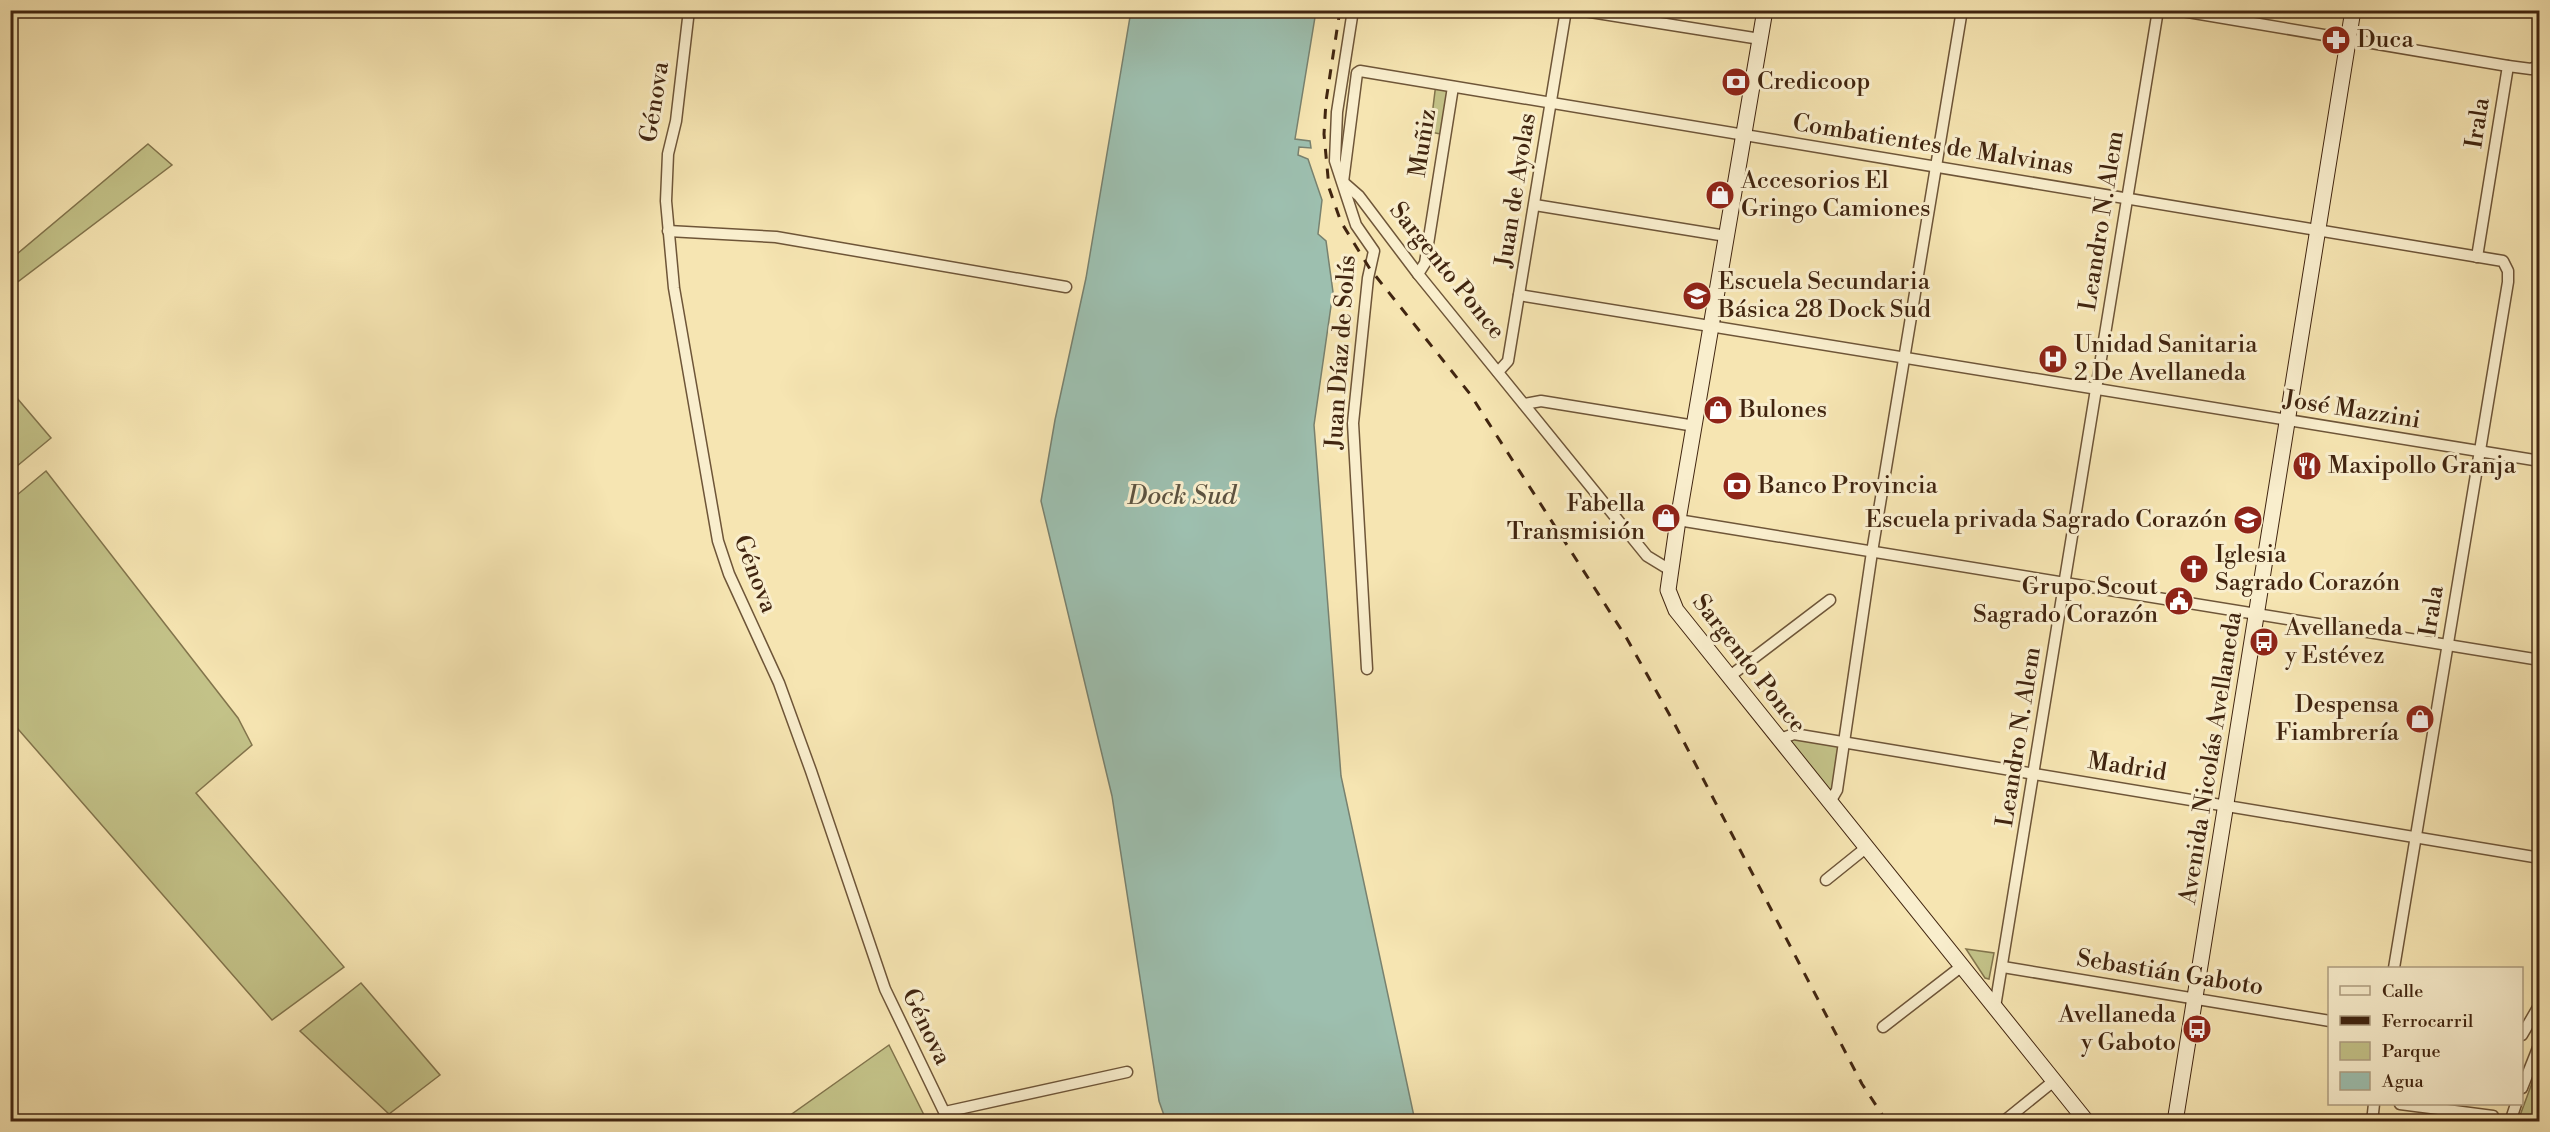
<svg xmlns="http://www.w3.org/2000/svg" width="2550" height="1132" font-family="'Libre Bodoni',serif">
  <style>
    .green { fill: #c3c288; stroke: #82744c; stroke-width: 1.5 }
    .water { fill: #9dbfaf; stroke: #78816f; stroke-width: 1.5 }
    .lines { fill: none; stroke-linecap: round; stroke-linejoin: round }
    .minor-casing { stroke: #6e5538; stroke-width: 13 }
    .secondary-casing { stroke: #412510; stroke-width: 17 }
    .minor { stroke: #f9eecd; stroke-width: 10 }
    .secondary { stroke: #f9eecd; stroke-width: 15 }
    .rail { stroke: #412510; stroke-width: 3; stroke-dasharray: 10 10; stroke-linecap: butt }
    .labels { text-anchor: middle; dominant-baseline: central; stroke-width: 6; stroke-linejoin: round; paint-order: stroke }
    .poi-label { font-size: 24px; fill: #412510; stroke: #f9eecd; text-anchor: start }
    .street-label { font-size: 24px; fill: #412510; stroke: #f9eecd }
    .water-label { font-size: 26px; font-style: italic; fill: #5d5340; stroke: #f9eecd }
  </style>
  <rect width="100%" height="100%" fill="#f6e5b2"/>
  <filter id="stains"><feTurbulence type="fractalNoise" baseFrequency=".00333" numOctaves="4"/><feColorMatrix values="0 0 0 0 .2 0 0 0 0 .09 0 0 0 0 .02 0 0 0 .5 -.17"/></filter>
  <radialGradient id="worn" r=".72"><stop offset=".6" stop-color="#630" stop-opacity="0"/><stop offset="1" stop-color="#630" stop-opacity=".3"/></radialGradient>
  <g class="green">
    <path d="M 1436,83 L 1453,87 L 1446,135 L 1430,132 Z"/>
    <path d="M 148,144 L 172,165 L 11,287 L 11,259 Z"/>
    <path d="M 11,391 L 51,438 L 11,471 L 10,471 Z"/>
    <path d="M 46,471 L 238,718 L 252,745 L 196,793 L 344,967 L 272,1020 L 11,721 L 11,500 Z"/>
    <path d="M 1789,735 L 1843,742 L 1835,795 L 1780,739 Z"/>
    <path d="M 1966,949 L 1994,953 L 1989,979 L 1985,978 Z"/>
    <path d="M 361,983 L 440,1075 L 389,1114 L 300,1031 Z"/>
    <path d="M 889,1045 L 927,1121 L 782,1121 Z"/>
    <path d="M 2539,1064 L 2539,1121 L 2518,1121 Z"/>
  </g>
  <path class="water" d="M 1131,11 L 1316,11 L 1295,139 L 1310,141 L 1311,148 L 1299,147 L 1298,155 L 1308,159 L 1322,200 L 1318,234 L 1326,241 L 1333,292 L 1314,425 L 1341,776 L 1415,1121 L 1166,1121 L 1159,1101 L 1112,796 L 1041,501 L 1055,420 L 1086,278 Z"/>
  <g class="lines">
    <g class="minor-casing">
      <g id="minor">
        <path d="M 689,10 L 676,121 L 668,154 L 666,201 L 674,288 L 718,541 L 729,574 L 779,683 L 811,771 L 885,989 L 949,1122"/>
        <path d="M 1353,10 L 1337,112 L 1335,161 L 1356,225 L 1374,251 L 1368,278 L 1353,423 L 1367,669"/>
        <path d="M 1578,10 L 1760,39"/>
        <path d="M 2176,10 L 2508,66 L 2531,69 L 2540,65"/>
        <path d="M 1343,182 L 1357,73 L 1360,71 L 2503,261 L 2508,271 L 2508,282 L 2394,968"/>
        <path d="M 1343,182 L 1359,196 L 1418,274 L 1647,556 L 1670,570"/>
        <path d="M 1535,205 L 1726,236"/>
        <path d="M 668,231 L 776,237 L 1066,287"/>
        <path d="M 2477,257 L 2508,66"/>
        <path d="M 1418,274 L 1425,263 L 1453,87"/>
        <path d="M 1519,295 L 2540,461"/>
        <path d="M 1498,372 L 1508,361 L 1566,10"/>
        <path d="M 1524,404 L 1541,401 L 1695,426"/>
        <path d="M 1678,520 L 2540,660"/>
        <path d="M 1730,676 L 1830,600"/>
        <path d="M 1780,739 L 1794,734 L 2540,858"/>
        <path d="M 1830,802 L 1837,790 L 1872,552 L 1962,10"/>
        <path d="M 1826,880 L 1867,847"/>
        <path d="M 2003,967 L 2330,1021"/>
        <path d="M 1995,1007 L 2158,10"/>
        <path d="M 1883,1027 L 1962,966"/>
        <path d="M 2522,1035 L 2540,1004"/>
        <path d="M 2522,1088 L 2540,1043"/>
        <path d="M 2400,1104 L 2493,1116"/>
        <path d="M 945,1112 L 1127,1072"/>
        <path d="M 2003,1122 L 2055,1080"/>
        <path d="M 2372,1122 L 2374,1104"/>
        <path d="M 2510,1122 L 2516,1104"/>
      </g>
    </g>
    <g class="secondary-casing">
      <g id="secondary">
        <path d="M 1765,10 L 1678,520 L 1668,590 L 1676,610 L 2087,1122"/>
        <path d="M 2175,1122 L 2353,10"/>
      </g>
    </g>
    <use href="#minor" class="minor"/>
    <use href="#secondary" class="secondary"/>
    <path class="rail" d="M 1340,10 L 1326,101 L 1324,134 L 1329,188 L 1341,222 L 1370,269 L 1470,394 L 1626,637 L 1673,721 L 1862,1084 L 1887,1122"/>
  </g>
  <defs>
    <g id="pharmacy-disc" transform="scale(1.5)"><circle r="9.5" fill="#8f2418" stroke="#f9eecd"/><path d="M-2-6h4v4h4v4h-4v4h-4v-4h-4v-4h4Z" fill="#fff"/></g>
    <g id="bank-disc" transform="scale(1.5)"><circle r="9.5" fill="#8f2418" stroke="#f9eecd"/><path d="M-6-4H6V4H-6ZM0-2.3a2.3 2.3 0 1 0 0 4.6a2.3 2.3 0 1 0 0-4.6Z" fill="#fff"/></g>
    <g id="shop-disc" transform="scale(1.5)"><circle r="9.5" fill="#8f2418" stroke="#f9eecd"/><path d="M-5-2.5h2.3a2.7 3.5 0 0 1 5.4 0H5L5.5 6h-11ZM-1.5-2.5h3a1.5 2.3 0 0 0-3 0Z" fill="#fff"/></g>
    <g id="school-disc" transform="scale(1.5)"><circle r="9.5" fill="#8f2418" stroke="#f9eecd"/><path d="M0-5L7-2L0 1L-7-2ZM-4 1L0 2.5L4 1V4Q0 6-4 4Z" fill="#fff"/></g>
    <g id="hospital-disc" transform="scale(1.5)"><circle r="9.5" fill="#8f2418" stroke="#f9eecd"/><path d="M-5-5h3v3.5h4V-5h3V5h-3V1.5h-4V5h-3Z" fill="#fff"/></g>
    <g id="restaurant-disc" transform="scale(1.5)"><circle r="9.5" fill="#8f2418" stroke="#f9eecd"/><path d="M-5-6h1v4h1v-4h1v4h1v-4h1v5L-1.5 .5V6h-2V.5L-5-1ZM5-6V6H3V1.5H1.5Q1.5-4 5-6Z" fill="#fff"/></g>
    <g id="church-disc" transform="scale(1.5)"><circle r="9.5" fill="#8f2418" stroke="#f9eecd"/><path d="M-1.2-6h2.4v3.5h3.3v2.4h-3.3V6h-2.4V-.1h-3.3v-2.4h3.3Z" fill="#fff"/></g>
    <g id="civic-disc" transform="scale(1.5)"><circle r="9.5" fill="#8f2418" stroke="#f9eecd"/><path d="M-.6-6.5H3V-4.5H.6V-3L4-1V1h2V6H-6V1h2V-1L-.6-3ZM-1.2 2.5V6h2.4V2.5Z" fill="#fff"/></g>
    <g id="bus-disc" transform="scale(1.5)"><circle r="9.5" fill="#8f2418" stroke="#f9eecd"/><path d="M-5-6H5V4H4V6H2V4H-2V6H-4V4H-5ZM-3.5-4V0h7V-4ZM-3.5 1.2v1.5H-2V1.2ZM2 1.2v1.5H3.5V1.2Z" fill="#fff"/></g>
  </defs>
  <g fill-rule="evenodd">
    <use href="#pharmacy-disc" x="2336" y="40"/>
    <use href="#bank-disc" x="1736" y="82"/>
    <use href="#shop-disc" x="1720" y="195"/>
    <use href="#school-disc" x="1697" y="296"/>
    <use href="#hospital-disc" x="2053" y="359"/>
    <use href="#shop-disc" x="1718" y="410"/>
    <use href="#restaurant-disc" x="2307" y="466"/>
    <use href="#bank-disc" x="1737" y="486"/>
    <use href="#shop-disc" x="1666" y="518"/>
    <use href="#school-disc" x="2248" y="520"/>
    <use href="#church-disc" x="2194" y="569"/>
    <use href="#civic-disc" x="2179" y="601"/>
    <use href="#bus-disc" x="2264" y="642"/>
    <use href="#shop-disc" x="2420" y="719"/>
    <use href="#bus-disc" x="2197" y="1029"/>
  </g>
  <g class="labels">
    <g class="poi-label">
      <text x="2357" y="40">Duca</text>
      <text x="1757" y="82">Credicoop</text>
      <text x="1741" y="181">Accesorios El<tspan x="1741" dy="28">Gringo Camiones</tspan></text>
      <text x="1718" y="282">Escuela Secundaria<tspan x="1718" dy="28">Básica 28 Dock Sud</tspan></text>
      <text x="2074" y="345">Unidad Sanitaria<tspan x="2074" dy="28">2 De Avellaneda</tspan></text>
      <text x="1739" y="410">Bulones</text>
      <text x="2328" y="466">Maxipollo Granja</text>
      <text x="1758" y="486">Banco Provincia</text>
      <text x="1645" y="504" text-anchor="end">Fabella<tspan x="1645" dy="28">Transmisión</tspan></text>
      <text x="2227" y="520" text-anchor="end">Escuela privada Sagrado Corazón</text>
      <text x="2215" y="555">Iglesia<tspan x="2215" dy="28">Sagrado Corazón</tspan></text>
      <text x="2158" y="587" text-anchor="end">Grupo Scout<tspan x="2158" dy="28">Sagrado Corazón</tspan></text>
      <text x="2285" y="628">Avellaneda<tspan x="2285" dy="28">y Estévez</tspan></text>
      <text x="2399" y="705" text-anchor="end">Despensa<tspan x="2399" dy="28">Fiambrería</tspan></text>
      <text x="2176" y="1015" text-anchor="end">Avellaneda<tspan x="2176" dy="28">y Gaboto</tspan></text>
    </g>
    <g class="street-label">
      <text transform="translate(655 102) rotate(-81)">Génova</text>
      <text transform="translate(2478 123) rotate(-81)">Irala</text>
      <text transform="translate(1423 143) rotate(-81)">Muñiz</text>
      <text transform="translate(1933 145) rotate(9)">Combatientes de Malvinas</text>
      <text transform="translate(1516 190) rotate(-81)">Juan de Ayolas</text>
      <text transform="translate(2102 221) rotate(-81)">Leandro N. Alem</text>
      <text transform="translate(1447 271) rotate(51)">Sargento Ponce</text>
      <text transform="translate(1341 352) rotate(-86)">Juan Díaz de Solís</text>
      <text transform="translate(2352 410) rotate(9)">José Mazzini</text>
      <text transform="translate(755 574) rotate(69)">Génova</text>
      <text transform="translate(2432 611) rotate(-81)">Irala</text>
      <text transform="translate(1749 664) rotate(52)">Sargento Ponce</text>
      <text transform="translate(2019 737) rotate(-81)">Leandro N. Alem</text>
      <text transform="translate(2211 758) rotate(-81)">Avenida Nicolás Avellaneda</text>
      <text transform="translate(2127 767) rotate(9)">Madrid</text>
      <text transform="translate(2170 973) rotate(9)">Sebastián Gaboto</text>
      <text transform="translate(926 1027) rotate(64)">Génova</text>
    </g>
    <g class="water-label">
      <text x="1182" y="496">Dock Sud</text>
    </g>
  </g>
  <rect width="2550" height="1132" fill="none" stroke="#f6e5b2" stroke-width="36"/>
  <rect x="12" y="12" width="2526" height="1108" fill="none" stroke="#412510" stroke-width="3"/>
  <rect x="18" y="18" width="2514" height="1096" fill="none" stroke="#412510" stroke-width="1.5"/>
  <rect x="2328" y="967" width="195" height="138" fill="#f9eecd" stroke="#af9e81" stroke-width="1.5"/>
  <rect x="2340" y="986" width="30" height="9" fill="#f9eecd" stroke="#af9e81" stroke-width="1.5"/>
  <text x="2382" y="997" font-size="18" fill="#412510">Calle</text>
  <rect x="2340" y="1016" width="30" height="9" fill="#412510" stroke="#af9e81" stroke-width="1.5"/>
  <text x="2382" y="1027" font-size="18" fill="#412510">Ferrocarril</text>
  <rect x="2340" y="1042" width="30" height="18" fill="#c3c288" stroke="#af9e81" stroke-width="1.5"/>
  <text x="2382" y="1057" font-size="18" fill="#412510">Parque</text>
  <rect x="2340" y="1072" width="30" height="18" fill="#9dbfaf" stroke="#af9e81" stroke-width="1.5"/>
  <text x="2382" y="1087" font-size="18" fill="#412510">Agua</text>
  <rect width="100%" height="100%" filter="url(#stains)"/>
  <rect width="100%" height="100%" fill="url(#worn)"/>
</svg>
